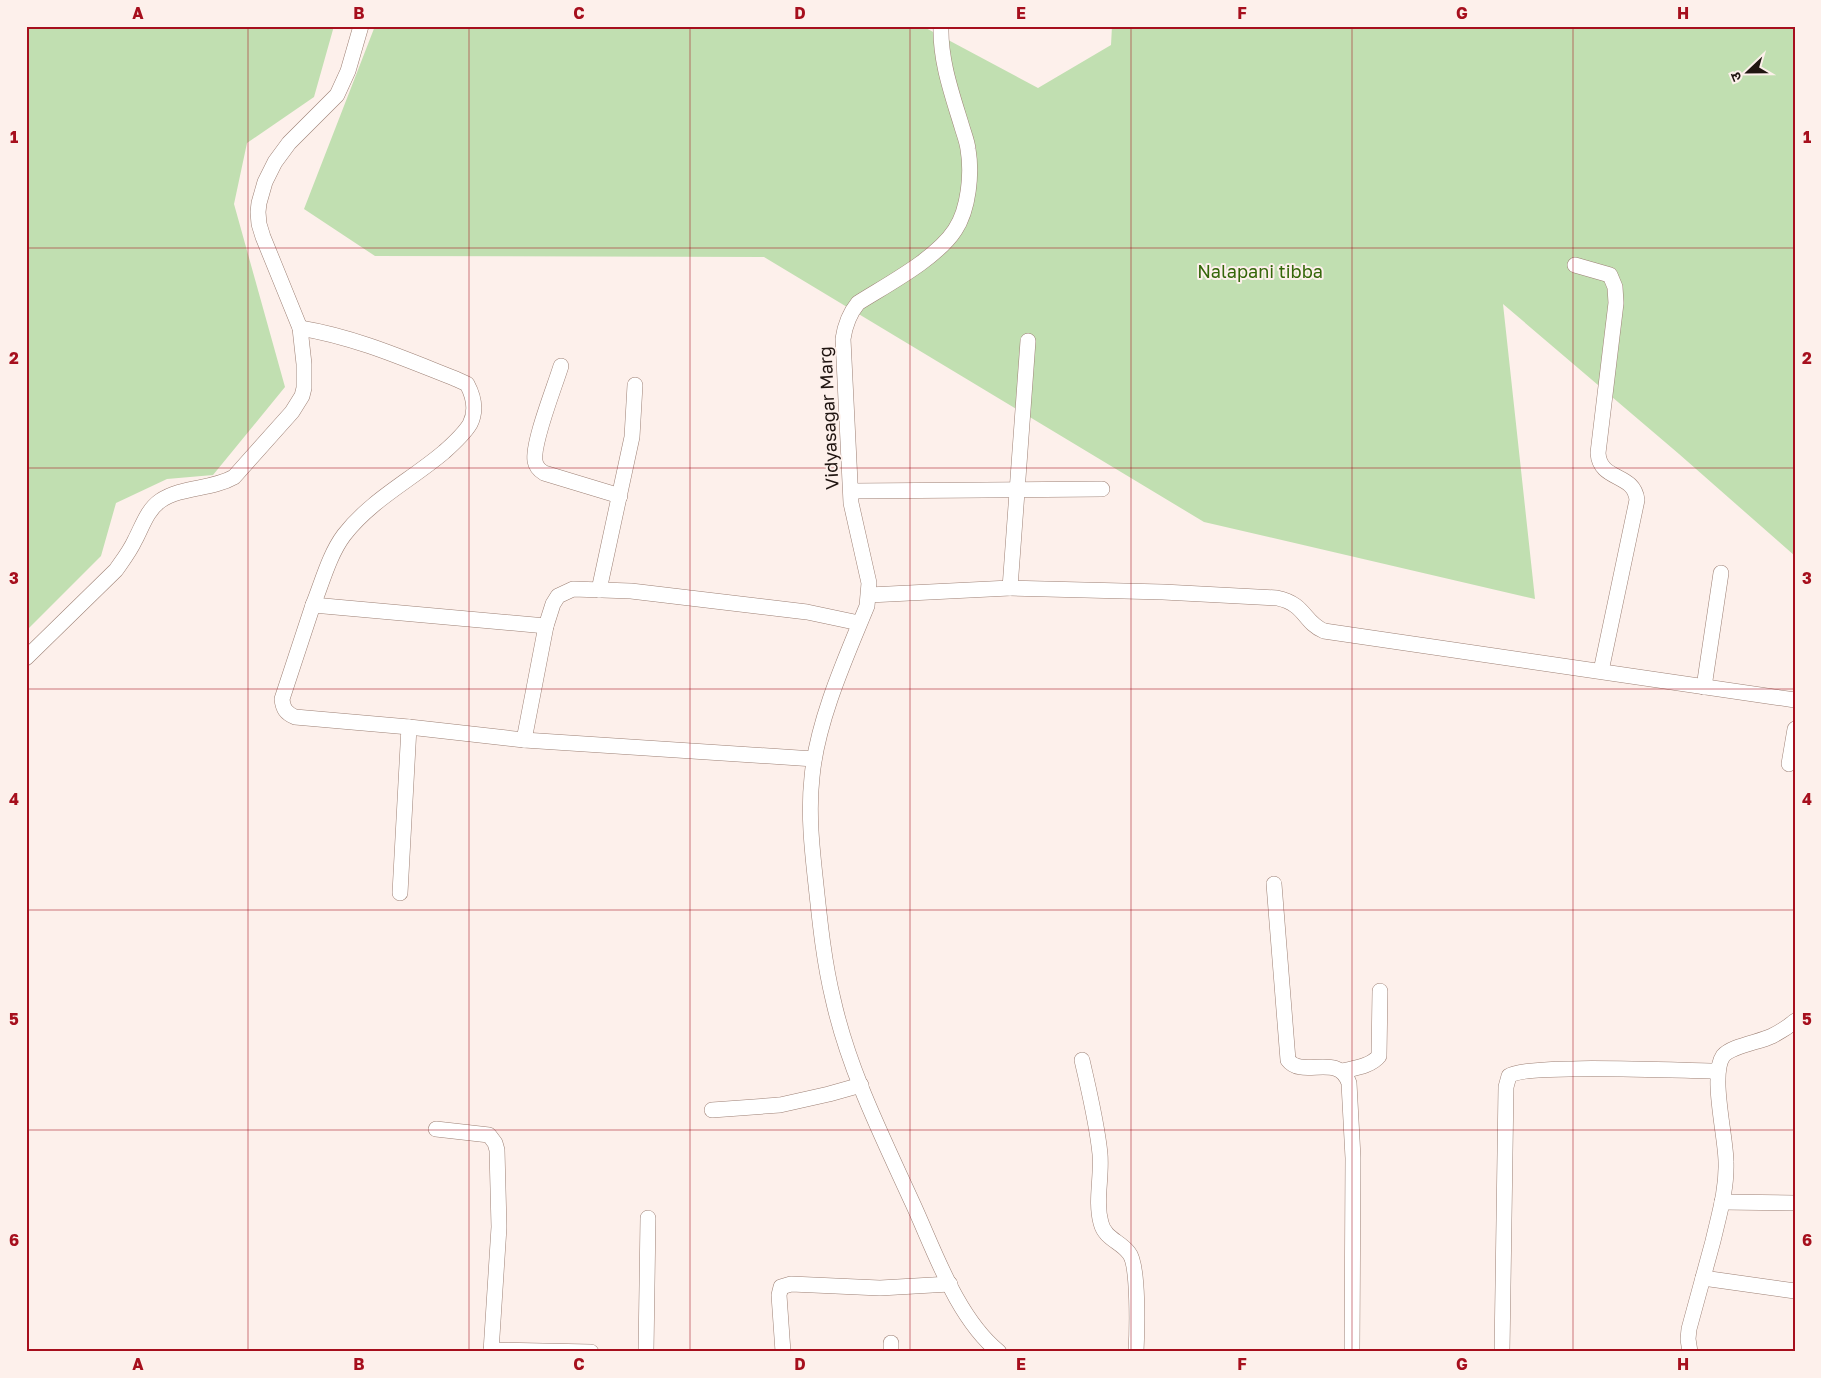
<svg xmlns="http://www.w3.org/2000/svg" width="1821" height="1378" font-family="'Golos Text','Noto Sans Devanagari',sans-serif">
  <style>
    .green { fill: #c1dfb1 }
    .lines { fill: none; stroke-linecap: round; stroke-linejoin: round }
    .minor-casing { stroke: #9d8075; stroke-width: 16 }
    .minor { stroke: #fff; stroke-width: 15 }
    .grid { fill: none; stroke: #a60f1d; stroke-width: 1; stroke-opacity: 0.55 }
    .labels { text-anchor: middle; dominant-baseline: central; stroke-width: 4; stroke-linejoin: round; paint-order: stroke }
    .park-label { font-size: 18px; fill: #346609; stroke: #fdf0eb }
    .street-label { font-size: 18px; fill: #201511; stroke: #fdf0eb }
    .neatline { fill: none; stroke: #a60f1d; stroke-width: 2 }
    .grid-label { font-size: 16px; text-anchor: middle; font-weight: bold; fill: #a60f1d }
  </style>
  <rect width="100%" height="100%" fill="#fdf0eb"/>
  <g class="green">
    <path d="M 26,26 L 334,26 L 314,97 L 247,143 L 234,204 L 285,387 L 213,475 L 167,479 L 116,503 L 101,556 L 26,631 Z"/>
    <path d="M 375,26 L 922,26 L 1038,88 L 1111,45 L 1112,26 L 1795,26 L 1795,556 L 1679,454 L 1503,304 L 1535,599 L 1204,522 L 764,257 L 375,256 L 304,209 Z"/>
  </g>
  <g class="lines">
    <g class="minor-casing">
      <g id="minor">
        <path d="M 941,26 C 940,61 952,94 962,127 C 964,134 967,141 968,149 C 972,173 969,209 955,230 C 936,259 888,284 858,303 C 849,314 845,325 843,339 L 851,503 L 869,583 L 867,606 C 846,657 817,721 812,777 C 808,813 812,849 816,885 C 820,923 824,962 833,999 C 849,1071 883,1138 913,1204 C 935,1252 957,1318 999,1352"/>
        <path d="M 1575,265 L 1610,275 L 1615,287 L 1616,303 L 1598,453 C 1600,482 1634,472 1637,500 L 1601,671"/>
        <path d="M 300,328 C 355,337 405,359 456,379 L 467,384 C 474,397 477,410 470,424 C 464,434 453,444 444,452 C 411,480 371,500 344,535 C 329,555 322,583 313,605"/>
        <path d="M 561,366 C 555,386 532,443 535,461 C 536,467 539,470 544,473 L 620,496"/>
        <path d="M 851,491 L 1102,489"/>
        <path d="M 1010,588 L 1163,592 L 1277,598 C 1306,604 1303,622 1324,631 L 1795,700"/>
        <path d="M 599,590 L 632,437 L 635,385"/>
        <path d="M 869,595 L 1010,588 L 1028,341"/>
        <path d="M 546,626 L 313,605 L 282,699 C 283,709 286,713 295,717 L 409,727 L 524,740 L 814,759"/>
        <path d="M 26,658 L 116,570 C 123,560 130,551 135,540 C 142,527 147,510 160,501 C 182,486 211,490 234,477 L 292,412 L 302,396 L 304,388 L 304,364 L 300,328 L 263,237 L 259,224 L 258,212 L 259,203 L 265,182 L 275,162 L 289,143 L 337,95 L 348,71 L 361,26"/>
        <path d="M 1704,687 L 1721,573"/>
        <path d="M 524,740 L 546,626 L 553,604 L 558,596 L 573,589 L 631,591 L 807,612 L 859,623"/>
        <path d="M 1789,764 L 1795,729"/>
        <path d="M 1274,884 L 1288,1060 C 1302,1079 1339,1052 1349,1083 L 1353,1158 L 1352,1352"/>
        <path d="M 400,893 L 409,727"/>
        <path d="M 1082,1060 C 1089,1091 1097,1123 1100,1154 C 1102,1177 1095,1201 1101,1223 C 1105,1239 1120,1241 1129,1253 C 1139,1265 1137,1333 1136,1352"/>
        <path d="M 1343,1071 C 1355,1068 1371,1066 1379,1056 L 1380,991"/>
        <path d="M 712,1110 L 780,1105 L 829,1094 L 861,1085"/>
        <path d="M 436,1129 L 489,1135 L 495,1143 L 497,1150 L 499,1227 L 491,1352"/>
        <path d="M 1722,1202 L 1795,1203"/>
        <path d="M 1703,1278 L 1795,1291"/>
        <path d="M 491,1350 L 591,1352"/>
        <path d="M 646,1352 L 648,1218"/>
        <path d="M 783,1352 L 779,1295 L 781,1287 L 791,1284 L 880,1288 L 950,1284"/>
        <path d="M 891,1352 L 891,1343"/>
        <path d="M 1502,1352 L 1506,1087 L 1509,1076 C 1525,1063 1687,1071 1718,1071"/>
        <path d="M 1690,1352 L 1688,1339 L 1689,1329 C 1697,1300 1705,1270 1713,1241 C 1719,1215 1727,1189 1726,1162 C 1726,1137 1710,1075 1723,1056 C 1731,1046 1760,1042 1772,1036 C 1780,1032 1788,1027 1795,1021"/>
      </g>
    </g>
    <use href="#minor" class="minor"/>
  </g>
  <path class="grid" d="M 248,26 L 248,1352M 469,26 L 469,1352M 690,26 L 690,1352M 910,26 L 910,1352M 1131,26 L 1131,1352M 1352,26 L 1352,1352M 1573,26 L 1573,1352M 26,248 L 1795,248M 26,468 L 1795,468M 26,689 L 1795,689M 26,910 L 1795,910M 26,1130 L 1795,1130"/>
  <g class="labels">
    <g class="park-label">
      <text x="1260" y="271">Nalapani tibba</text>
    </g>
    <g class="street-label">
      <text transform="translate(828 418) rotate(-93)">Vidyasagar Marg</text>
    </g>
  </g>
  <rect width="1821" height="1378" fill="none" stroke="#fdf0eb" stroke-width="55"/>
  <g transform="translate(1748 72) rotate(248)" stroke="#fdf0eb" stroke-width="4" paint-order="stroke">
  <path d="M0-4L9 19L0 12L-9 19Z" fill="#201511"/>
  <text y="-8" font-size="14" font-weight="bold" text-anchor="middle" fill="#201511">उ</text>
  </g>
  <rect x="28" y="28" width="1766" height="1322" class="neatline"/>
  <g class="grid-label">
    <text x="138" y="19">A</text>
    <text x="359" y="19">B</text>
    <text x="579" y="19">C</text>
    <text x="800" y="19">D</text>
    <text x="1021" y="19">E</text>
    <text x="1242" y="19">F</text>
    <text x="1462" y="19">G</text>
    <text x="1683" y="19">H</text>
    <text x="14" y="143">1</text>
    <text x="1807" y="143">1</text>
    <text x="14" y="364">2</text>
    <text x="1807" y="364">2</text>
    <text x="14" y="584">3</text>
    <text x="1807" y="584">3</text>
    <text x="14" y="805">4</text>
    <text x="1807" y="805">4</text>
    <text x="14" y="1025">5</text>
    <text x="1807" y="1025">5</text>
    <text x="14" y="1246">6</text>
    <text x="1807" y="1246">6</text>
    <text x="138" y="1370">A</text>
    <text x="359" y="1370">B</text>
    <text x="579" y="1370">C</text>
    <text x="800" y="1370">D</text>
    <text x="1021" y="1370">E</text>
    <text x="1242" y="1370">F</text>
    <text x="1462" y="1370">G</text>
    <text x="1683" y="1370">H</text>
  </g>
</svg>
